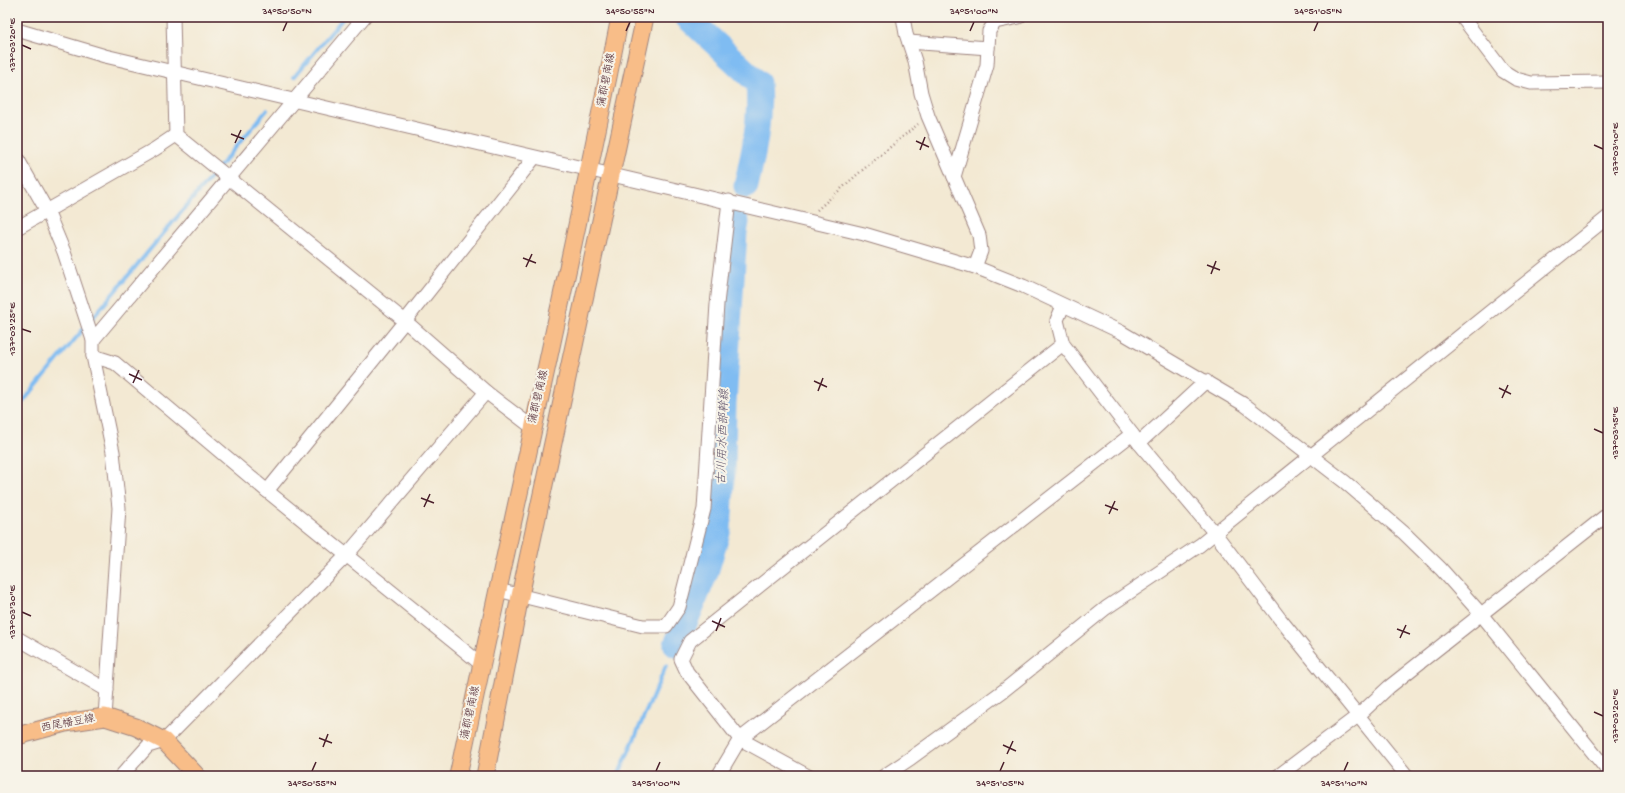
<svg xmlns="http://www.w3.org/2000/svg" width="1625" height="793" font-family="'Gochi Hand','Klee One',sans-serif">
  <style>
    .lines { fill: none; stroke-linecap: round; stroke-linejoin: round }
    .stream { stroke: #7fbcf2; stroke-width: 4 }
    .river { stroke: #7fbcf2; stroke-width: 25 }
    .minor-casing { stroke: #9e847f; stroke-width: 15 }
    .major-casing { stroke: #9e847f; stroke-width: 19 }
    .path { stroke: #9e847f; stroke-width: 2.5; stroke-dasharray: 1 3; stroke-linecap: butt }
    .minor { stroke: #fff; stroke-width: 13 }
    .major { stroke: #f8bd88; stroke-width: 17 }
    .ticks { fill: none; stroke: #4a1f2b; stroke-width: 1.5 }
    .labels { text-anchor: middle; dominant-baseline: central; stroke-width: 4; stroke-linejoin: round; paint-order: stroke }
    .street-label { font-size: 11px; fill: #4a1f2b; stroke: #f7f3e8 }
    .water-label { font-size: 12px; font-style: italic; fill: #5a4e67; stroke: #f7f3e8 }
    .neatline { fill: none; stroke: #4a1f2b; stroke-width: 1.5 }
    .ticks-label { font-size: 10px; text-anchor: middle; fill: #4a1f2b }
  </style>
  <rect width="100%" height="100%" fill="#f7f3e8"/>
  <filter id="ink" filterUnits="userSpaceOnUse"><feTurbulence type="fractalNoise" baseFrequency=".025" numOctaves="2"/><feDisplacementMap in="SourceGraphic" scale="8" xChannelSelector="R" yChannelSelector="G"/><feConvolveMatrix kernelMatrix="1 2 1 2 8 2 1 2 1" color-interpolation-filters="sRGB"/></filter>
  <filter id="wash" filterUnits="userSpaceOnUse"><feTurbulence type="fractalNoise" baseFrequency=".012" numOctaves="4" result="noise"/><feDisplacementMap in="SourceGraphic" scale="16" xChannelSelector="R" yChannelSelector="G"/><feGaussianBlur stdDeviation="0.9" result="paint"/><feColorMatrix in="noise" values="0 0 0 0 0 0 0 0 0 0 0 0 0 0 0 0 0 1.4 0 .05"/><feComposite in="paint" operator="in"/></filter>
  <g filter="url(#wash)">
    <rect width="100%" height="100%" fill="#f3e9d3"/>
    <g class="lines">
      <g class="stream">
        <path d="M 294,77 L 344,17"/>
        <path d="M 90,321 L 267,110"/>
        <path d="M 17,409 L 86,326"/>
        <path d="M 618,776 L 666,666"/>
      </g>
      <g class="river">
        <path d="M 687,17 L 758,83 C 761,118 754,152 746,186"/>
        <path d="M 676,645 L 706,572 L 719,529 L 723,470 L 724,403 L 735,232 L 737,222"/>
      </g>
    </g>
  </g>
  <g filter="url(#ink)">
    <g class="lines">
      <g class="minor-casing">
        <g id="minor">
          <path d="M 173,17 L 176,135 L 405,321 L 486,392 L 532,427"/>
          <path d="M 903,17 L 906,34 L 915,61 L 921,93 L 928,116 L 979,235 L 981,251 L 975,267"/>
          <path d="M 1462,17 L 1503,71 L 1516,79 L 1531,83 L 1608,82"/>
          <path d="M 17,30 L 105,56 L 864,234 L 975,267 L 1023,286 L 1121,332 L 1245,405 L 1345,482 L 1404,533 L 1441,569 L 1481,614 L 1608,771"/>
          <path d="M 909,42 L 988,48"/>
          <path d="M 17,158 L 47,211 L 64,252 L 93,340 L 93,356 L 113,452 L 119,508 L 105,717"/>
          <path d="M 954,177 L 987,65 L 989,31 L 995,22 L 1019,17"/>
          <path d="M 17,228 L 155,149 L 176,135"/>
          <path d="M 1063,306 L 1057,320 L 1063,344 L 1139,443 L 1214,532 L 1280,619 L 1407,776"/>
          <path d="M 93,340 L 364,17"/>
          <path d="M 93,356 L 115,363 L 267,491 L 481,664"/>
          <path d="M 1139,443 L 1206,381"/>
          <path d="M 267,491 L 405,321 L 534,158"/>
          <path d="M 498,590 L 643,626 L 666,626 L 679,607 L 704,509 L 717,304 L 729,201"/>
          <path d="M 17,638 L 107,690"/>
          <path d="M 121,776 L 148,746 L 164,741 L 346,556 L 486,392"/>
          <path d="M 718,776 L 740,739 L 1132,434"/>
          <path d="M 808,776 L 740,739 L 687,672 L 681,659 L 690,641 L 1063,344"/>
          <path d="M 884,776 L 911,758 L 1003,691 L 1106,608 L 1200,545 L 1608,217"/>
          <path d="M 1278,776 L 1359,715 L 1389,687 L 1608,514"/>
        </g>
      </g>
      <g class="major-casing">
        <g id="major">
          <path d="M 17,736 L 65,723 L 105,717 L 136,727 L 164,741 L 197,776"/>
          <path d="M 458,776 C 511,523 570,271 620,17"/>
          <path d="M 485,776 L 520,596 L 645,17"/>
        </g>
      </g>
      <path class="path" d="M 817,210 L 859,173 L 918,124"/>
      <use href="#minor" class="minor"/>
      <use href="#major" class="major"/>
    </g>
  </g>
  <path class="ticks" d="M 283,31 L 287,22M 626,31 L 630,22M 970,31 L 974,22M 1314,31 L 1318,22M 22,45 L 31,49M 231,134 L 244,139M 916,141 L 929,147M 235,143 L 241,130M 1594,145 L 1603,149M 920,150 L 925,137M 523,258 L 536,263M 1207,265 L 1220,270M 526,267 L 532,254M 1211,274 L 1216,261M 22,329 L 31,332M 129,374 L 142,380M 814,381 L 827,387M 133,383 L 139,370M 1499,388 L 1511,394M 818,391 L 823,378M 1502,398 L 1508,385M 1594,429 L 1603,433M 421,498 L 434,503M 1105,505 L 1118,510M 424,507 L 430,494M 1109,514 L 1115,501M 22,612 L 31,616M 712,621 L 725,627M 1397,629 L 1410,634M 716,631 L 721,618M 1400,638 L 1406,625M 1594,712 L 1603,716M 319,738 L 332,743M 1003,745 L 1016,751M 323,747 L 328,734M 1007,754 L 1013,741M 312,771 L 316,762M 656,771 L 660,762M 1000,771 L 1004,762M 1344,771 L 1348,762"/>
  <g class="labels">
    <g class="street-label">
      <text transform="translate(607 80) rotate(-79)">蒲郡碧南線</text>
      <text transform="translate(539 397) rotate(-77)">蒲郡碧南線</text>
      <text transform="translate(471 713) rotate(-78)">蒲郡碧南線</text>
      <text transform="translate(68 724) rotate(-11)">西尾幡豆線</text>
    </g>
    <g class="water-label">
      <text transform="translate(724 437) rotate(-88)">古川用水西部幹線</text>
    </g>
  </g>
  <rect width="1625" height="793" fill="none" stroke="#f7f3e8" stroke-width="44"/>
  <rect x="22" y="22" width="1581" height="749" class="neatline"/>
  <g class="ticks-label">
    <text x="287" y="14">34°50'50"N</text>
    <text x="630" y="14">34°50'55"N</text>
    <text x="974" y="14">34°51'00"N</text>
    <text x="1318" y="14">34°51'05"N</text>
    <text transform="translate(11 45) rotate(-90)" y="4">137°03'20"E</text>
    <text transform="translate(1614 149) rotate(-90)" y="4">137°03'10"E</text>
    <text transform="translate(11 329) rotate(-90)" y="4">137°03'25"E</text>
    <text transform="translate(1614 433) rotate(-90)" y="4">137°03'15"E</text>
    <text transform="translate(11 612) rotate(-90)" y="4">137°03'30"E</text>
    <text transform="translate(1614 716) rotate(-90)" y="4">137°03'20"E</text>
    <text x="312" y="786">34°50'55"N</text>
    <text x="656" y="786">34°51'00"N</text>
    <text x="1000" y="786">34°51'05"N</text>
    <text x="1344" y="786">34°51'10"N</text>
  </g>
</svg>
